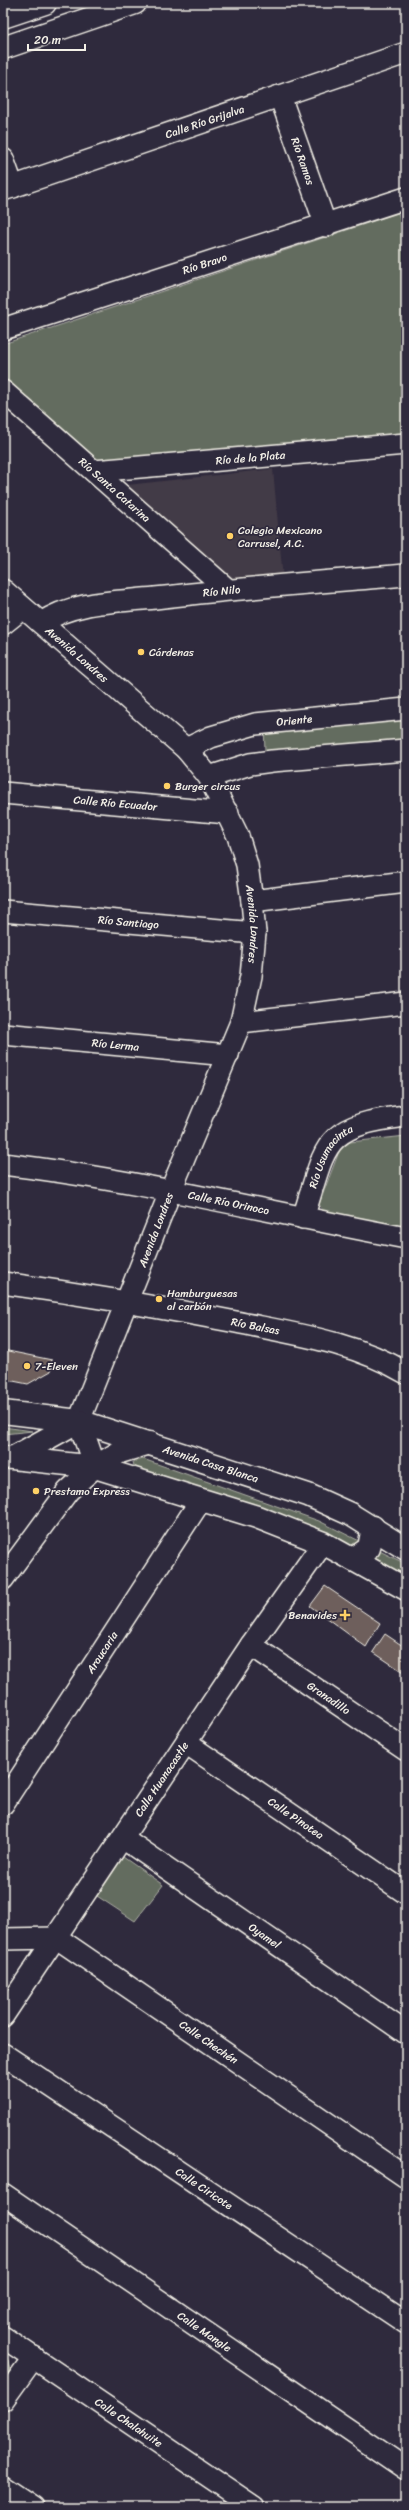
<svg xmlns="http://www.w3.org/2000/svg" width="409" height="2510" font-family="Sriracha,sans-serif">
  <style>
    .built { fill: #423a46 }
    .green { fill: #646c5f; stroke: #acaea4 }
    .building { fill: #6e5f5b; stroke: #f4f1e8 }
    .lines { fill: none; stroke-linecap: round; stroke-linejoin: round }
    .minor-casing { stroke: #f4f1e8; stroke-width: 24 }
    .tertiary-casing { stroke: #f4f1e8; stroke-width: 25 }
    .minor { stroke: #2f2a3d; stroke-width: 21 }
    .tertiary { stroke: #2f2a3d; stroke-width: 22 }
    .poi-dot { fill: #ffd166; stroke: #2f2a3d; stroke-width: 1.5 }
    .labels { text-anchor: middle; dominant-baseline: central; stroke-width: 3.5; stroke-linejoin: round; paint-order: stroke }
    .street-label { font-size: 11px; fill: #f4f1e8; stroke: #2f2a3d }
    .poi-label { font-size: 11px; fill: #f4f1e8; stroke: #2f2a3d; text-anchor: start }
  </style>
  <rect width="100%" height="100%" fill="#2f2a3d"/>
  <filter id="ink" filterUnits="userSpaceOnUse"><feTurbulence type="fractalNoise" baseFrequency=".025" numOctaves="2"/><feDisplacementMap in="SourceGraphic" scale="8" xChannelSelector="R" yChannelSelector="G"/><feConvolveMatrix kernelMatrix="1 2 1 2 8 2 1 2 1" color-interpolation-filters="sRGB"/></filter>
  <g filter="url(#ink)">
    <path class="built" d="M 273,469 L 283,579 L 236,583 L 129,492 L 127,485 Z"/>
    <g class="green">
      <path d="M 398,213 L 406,235 L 406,435 L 98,463 L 3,378 L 3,344 Z"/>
      <path d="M 406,714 L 406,743 L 339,752 L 265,751 L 264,726 Z"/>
      <path d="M 406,1136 L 406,1230 L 324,1214 L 319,1204 L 340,1149 L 350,1142 Z"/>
      <path d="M 3,1427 L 33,1431 L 3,1434 Z"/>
      <path d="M 143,1459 L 319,1521 L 406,1564 L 406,1578 L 135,1469 L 133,1462 Z"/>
      <path d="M 123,1857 L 163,1885 L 135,1921 L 97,1896 Z"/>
      <path d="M 3,2356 L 8,2360 L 10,2372 L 3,2382 Z"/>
    </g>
    <g class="building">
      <path d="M 3,1350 L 52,1360 L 51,1371 L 28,1384 L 3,1379 Z"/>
      <path d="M 325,1586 L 380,1623 L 366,1647 L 310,1606 Z"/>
      <path d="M 385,1634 L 406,1648 L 406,1674 L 373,1652 Z"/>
    </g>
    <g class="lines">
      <g class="minor-casing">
        <g id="minor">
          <path id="s1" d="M 280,96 L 326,226"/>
          <path d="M 3,159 L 13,187"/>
          <path id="s2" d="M 3,190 L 406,53"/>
          <path id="s3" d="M 3,329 L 406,198"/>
          <path id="s4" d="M 3,391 L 227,589"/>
          <path id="s5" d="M 94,471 L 406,444"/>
          <path id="s6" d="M 3,590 L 186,749 L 209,777 L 238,836 L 247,865 L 252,901 L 255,933 L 251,976 L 241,1022 L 171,1190 L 79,1421"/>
          <path id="s7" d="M 41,623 C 73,601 117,602 155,598 C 238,588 322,582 406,575"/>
          <path d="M 3,624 L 23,608"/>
          <path id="s8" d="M 186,749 L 211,737 L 255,724 L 406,709"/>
          <path d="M 209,777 L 250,764 L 272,761 L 406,750"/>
          <path id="s9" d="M 3,793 L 228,813"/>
          <path d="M 252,901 L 406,882"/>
          <path id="s10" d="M 3,911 L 255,933"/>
          <path d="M 241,1022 L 406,1003"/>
          <path id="s11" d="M 3,1034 L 228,1055"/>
          <path id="s12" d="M 3,1164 C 139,1180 272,1213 406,1238"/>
          <path id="s13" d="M 303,1218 C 327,1144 320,1126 406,1116"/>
          <path id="s14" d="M 3,1283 C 81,1294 159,1307 236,1322 C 295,1334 354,1342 406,1373"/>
          <path d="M 3,1579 L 68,1491 L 95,1467"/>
          <path id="s15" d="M 251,1645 L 406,1750"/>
          <path id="s16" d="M 186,1743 L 406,1893"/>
          <path id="s17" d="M 3,1804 L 201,1500"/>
          <path id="s18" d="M 123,1838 L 406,2033"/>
          <path id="s19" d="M 3,1939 L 57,1938 L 406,2177"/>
          <path id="s20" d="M 3,2016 L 251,1645 L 323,1543"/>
          <path id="s21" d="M 3,2054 L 406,2323"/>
          <path id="s22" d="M 3,2194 L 406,2469"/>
          <path id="s23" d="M 3,2337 L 254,2507"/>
          <path d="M 3,2400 L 34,2357"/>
          <path d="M 3,2487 L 33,2507"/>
        </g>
      </g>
      <g class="tertiary-casing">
        <g id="tertiary">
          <path d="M 3,17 L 45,3"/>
          <path d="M 3,48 L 135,3"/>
          <path id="s24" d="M 3,1412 L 79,1421 L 308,1495 L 350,1514 L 406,1549"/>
          <path d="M 79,1421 L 95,1467 L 120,1452 L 150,1443"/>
          <path d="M 3,1457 L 95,1467 L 257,1517 L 323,1543 L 406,1589"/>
          <path d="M 14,1457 L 79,1421"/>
          <path d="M 353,1559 L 369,1548 L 373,1527"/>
        </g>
      </g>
      <use href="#minor" class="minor"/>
      <use href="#tertiary" class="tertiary"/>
    </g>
  </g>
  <g class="poi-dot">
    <circle cx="230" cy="536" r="4"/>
    <circle cx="141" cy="652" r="4"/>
    <circle cx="167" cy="786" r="4"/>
    <circle cx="159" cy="1299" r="4"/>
    <circle cx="27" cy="1366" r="4"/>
    <circle cx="36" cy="1491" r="4"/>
    <path d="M343 1609h4v4h4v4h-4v4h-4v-4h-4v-4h4z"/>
  </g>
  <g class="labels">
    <g class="street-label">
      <text stroke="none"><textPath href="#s2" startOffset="213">Calle Río Grijalva</textPath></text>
      <text stroke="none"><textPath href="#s1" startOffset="69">Río Ramos</textPath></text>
      <text stroke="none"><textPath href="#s3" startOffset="212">Río Bravo</textPath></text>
      <text stroke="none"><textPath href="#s5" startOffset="157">Río de la Plata</textPath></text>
      <text stroke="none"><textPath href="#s4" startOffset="149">Río Santa Catarina</textPath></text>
      <text stroke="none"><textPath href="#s7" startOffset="185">Río Nilo</textPath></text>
      <text stroke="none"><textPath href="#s6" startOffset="98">Avenida Londres</textPath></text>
      <text stroke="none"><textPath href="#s8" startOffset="113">Oriente</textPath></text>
      <text stroke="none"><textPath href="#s9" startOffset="113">Calle Río Ecuador</textPath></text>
      <text stroke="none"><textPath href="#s10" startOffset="126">Río Santiago</textPath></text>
      <text stroke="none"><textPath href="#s6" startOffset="434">Avenida Londres</textPath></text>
      <text stroke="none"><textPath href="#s11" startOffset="113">Río Lerma</textPath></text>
      <text stroke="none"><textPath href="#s13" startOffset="69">Río Usumacinta</textPath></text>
      <text stroke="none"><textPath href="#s12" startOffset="229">Calle Río Orinoco</textPath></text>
      <text transform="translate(156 1230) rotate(-69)">Avenida Londres</text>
      <text stroke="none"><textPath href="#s14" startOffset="256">Río Balsas</textPath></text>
      <text stroke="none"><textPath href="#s24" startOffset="215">Avenida Casa Blanca</textPath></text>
      <text stroke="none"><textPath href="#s17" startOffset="181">Araucaria</textPath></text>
      <text stroke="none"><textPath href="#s15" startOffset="94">Granadillo</textPath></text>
      <text stroke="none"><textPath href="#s20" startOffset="285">Calle Huanacastle</textPath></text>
      <text stroke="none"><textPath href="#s16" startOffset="133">Calle Pinotea</textPath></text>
      <text stroke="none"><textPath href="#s18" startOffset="172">Oyamel</textPath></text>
      <text stroke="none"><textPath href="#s19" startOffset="238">Calle Chechén</textPath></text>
      <text stroke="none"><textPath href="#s21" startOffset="242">Calle Ciricote</textPath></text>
      <text stroke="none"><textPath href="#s22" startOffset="244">Calle Mangle</textPath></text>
      <text stroke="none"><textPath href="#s23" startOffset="152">Calle Chalahuite</textPath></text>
    </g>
    <g class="poi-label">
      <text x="238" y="530">Colegio Mexicano<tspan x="238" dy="13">Carrusel, A.C.</tspan></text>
      <text x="149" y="652">Cárdenas</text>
      <text x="175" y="786">Burger circus</text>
      <text x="167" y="1293">Hamburguesas<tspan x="167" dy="13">al carbón</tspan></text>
      <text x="35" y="1366">7-Eleven</text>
      <text x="44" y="1491">Prestamo Express</text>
      <text x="337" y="1615" text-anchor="end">Benavides</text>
    </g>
  </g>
  <rect width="409" height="2510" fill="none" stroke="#2f2a3d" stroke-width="16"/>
  <rect x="8" y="8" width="393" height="2494" fill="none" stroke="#f4f1e8" stroke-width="1.5" filter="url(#ink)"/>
  <path d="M28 44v6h57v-6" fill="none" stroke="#f4f1e8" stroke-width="2"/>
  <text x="34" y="44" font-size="12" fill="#f4f1e8" stroke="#2f2a3d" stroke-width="3" paint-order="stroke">20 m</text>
</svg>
